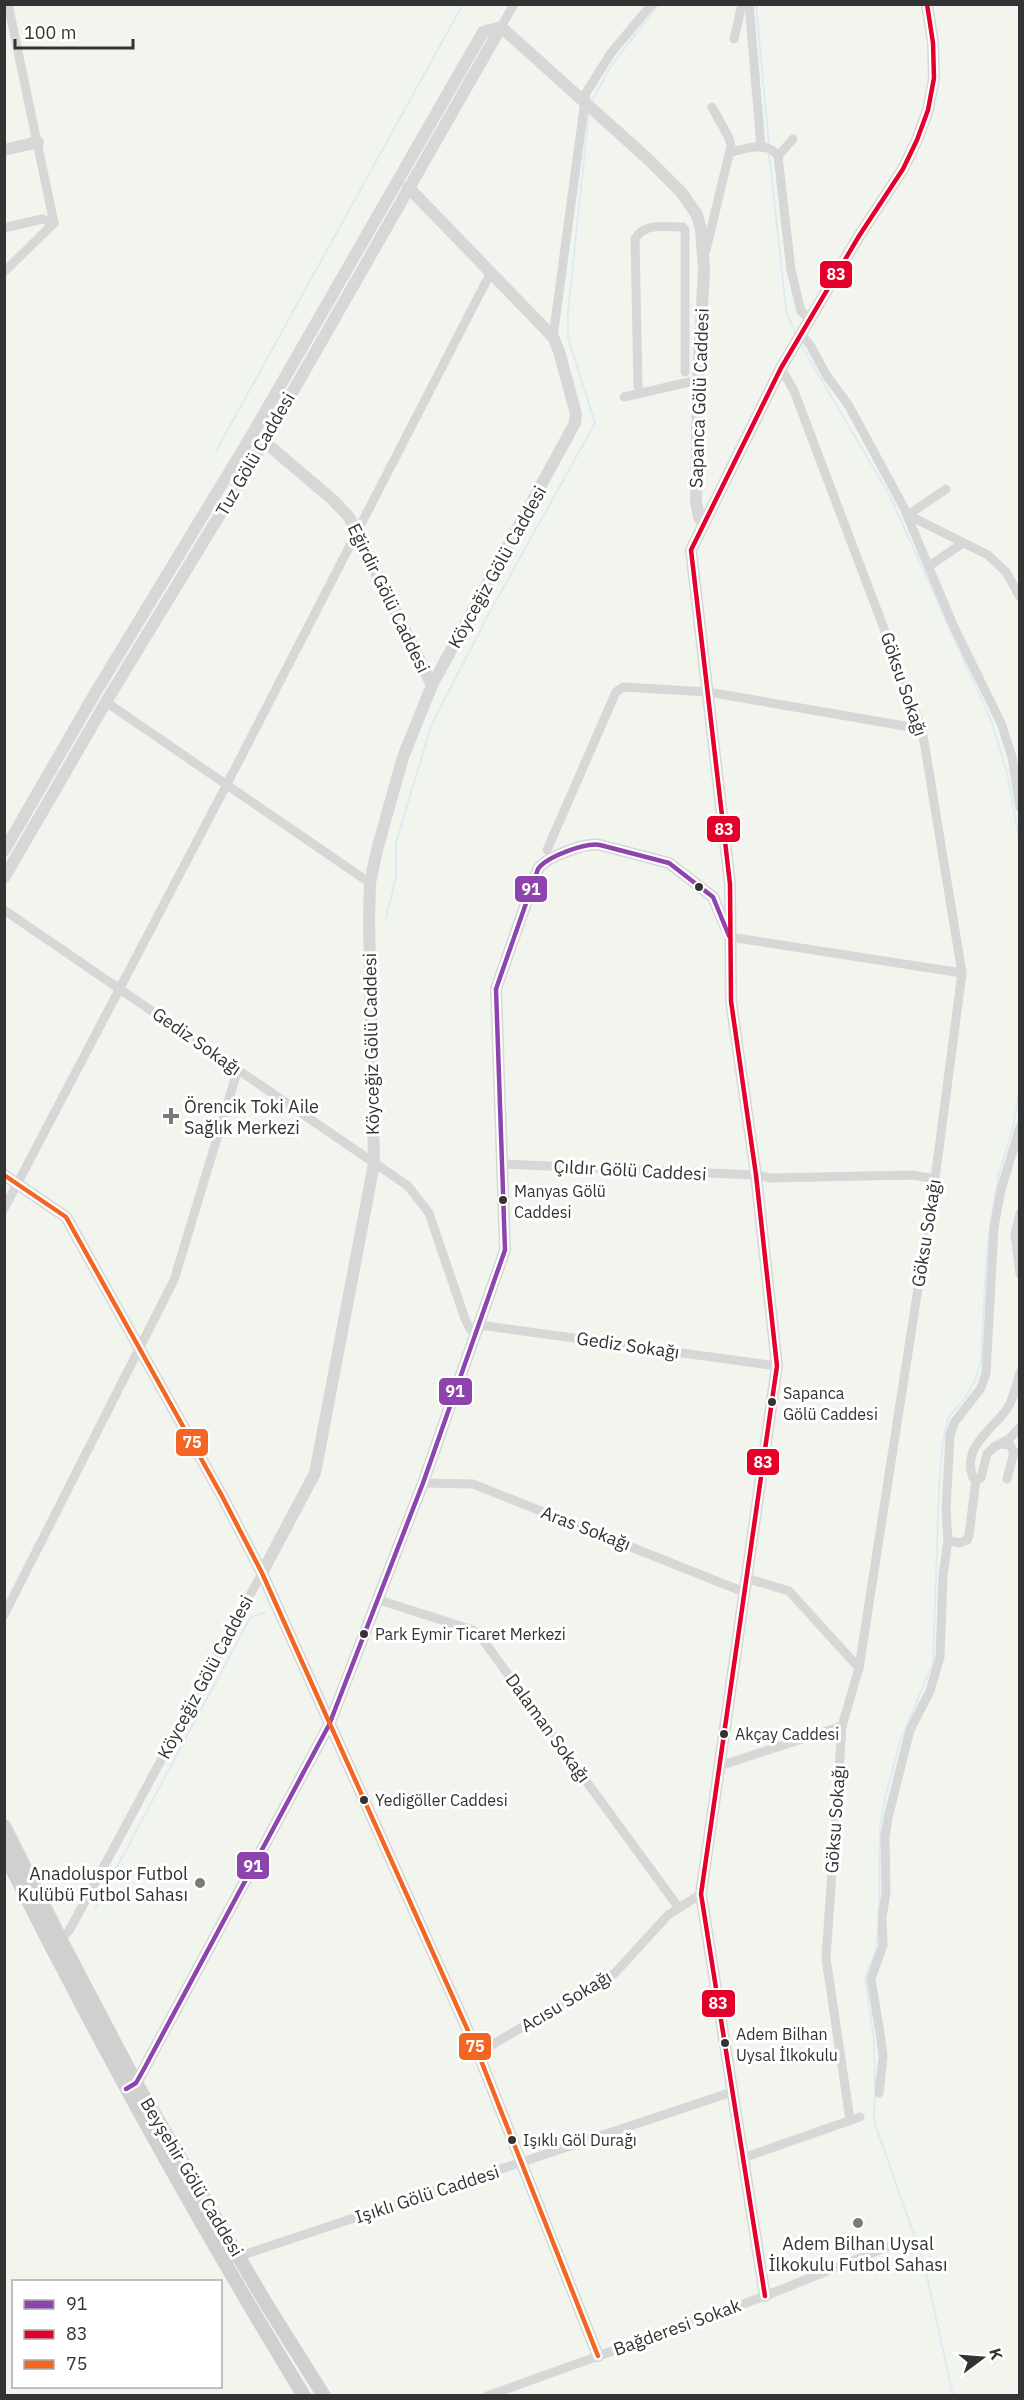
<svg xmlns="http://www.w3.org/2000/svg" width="1024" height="2400" font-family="'IBM Plex Sans',sans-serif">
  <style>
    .green { fill: #f1f5ed; fill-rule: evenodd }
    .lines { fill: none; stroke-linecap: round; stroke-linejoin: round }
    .stream { stroke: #ddebf3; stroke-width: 2 }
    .minor { stroke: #d7d7d7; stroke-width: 9 }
    .tertiary { stroke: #d7d7d7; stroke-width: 12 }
    .secondary { stroke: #d0d0d0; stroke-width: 14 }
    .bus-1-casing { stroke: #fff; stroke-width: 9 }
    .bus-2-casing { stroke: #fff; stroke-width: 9 }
    .bus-3-casing { stroke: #fff; stroke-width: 9 }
    .bus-1 { stroke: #8e44ad; stroke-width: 4.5 }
    .bus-2 { stroke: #e4002b; stroke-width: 4.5 }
    .bus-3 { stroke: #f26522; stroke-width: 4.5 }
    .bus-dot { fill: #333; stroke: #fff; stroke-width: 2 }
    .poi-dot { fill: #7a7a7a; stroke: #fff; stroke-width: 2 }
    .labels { text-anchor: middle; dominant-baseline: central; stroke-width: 6; stroke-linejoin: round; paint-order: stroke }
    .bus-label { font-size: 16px; fill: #333; stroke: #fff; text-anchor: start }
    .street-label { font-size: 18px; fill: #333; stroke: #fff }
    .poi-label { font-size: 18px; fill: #333; stroke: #fff; text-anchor: start }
    .line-badge { stroke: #fff; stroke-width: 2 }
    .badge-label { font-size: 16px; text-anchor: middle; font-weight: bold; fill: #fff }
  </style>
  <rect width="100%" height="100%" fill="#fff"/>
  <path class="green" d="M 5,5 L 1019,5 L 1019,2395 L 5,2395 ZM 14,2282 L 220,2282 L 220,2386 L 14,2386 Z"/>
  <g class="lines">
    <g class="stream">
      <path d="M 756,4 L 769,146"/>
      <path d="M 591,102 L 611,66 L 659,4"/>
      <path d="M 769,152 L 786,310 L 796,335"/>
      <path d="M 800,343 L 890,496 L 991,720 L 1008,776 L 1020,845"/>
      <path d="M 216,451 L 463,4"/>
      <path d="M 386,918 L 396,876 L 396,843 L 431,726 L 487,617 L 595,423 L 568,338 L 568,311 L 589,111"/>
      <path d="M 95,1908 L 250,1618 L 266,1612"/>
      <path d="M 879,1913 L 880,1827 L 885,1798 L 900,1742 L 933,1663 L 939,1488 L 943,1441 L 948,1418 L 965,1398 L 975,1381 L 981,1360 L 987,1247 L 998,1178 L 1013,1127 L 1020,1087"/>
      <path d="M 875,2086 L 874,2039 L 865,1978 L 876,1950 L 878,1927"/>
      <path d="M 875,2092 L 874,2117 L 876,2127 L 924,2263 L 953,2396"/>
    </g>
    <g class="minor">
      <path d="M 749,4 L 761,147"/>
      <path d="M 501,27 L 514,4"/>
      <path d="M 734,39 L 742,4"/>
      <path d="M 730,152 C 746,149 767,140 778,156 L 791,270 L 801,311 L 809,319"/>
      <path d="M 778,156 L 793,139"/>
      <path d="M 4,228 L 42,219 L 54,223"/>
      <path d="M 706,250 L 731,146 L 729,138 L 712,107"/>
      <path d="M 4,272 L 54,223 L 8,4"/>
      <path d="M 801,334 L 810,345 L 827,376 L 849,406 L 904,508 L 953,625 L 1001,723 L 1012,757 L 1020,807"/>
      <path d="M 553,337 L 586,93 L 611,53 L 652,4"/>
      <path d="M 781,368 L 794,391 L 922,729 L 962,973 L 935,1179 L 859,1668 L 842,1726 L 826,1958 L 850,2120"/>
      <path d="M 638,386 L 635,239 C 644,222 666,227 683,227 L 685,230 L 685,372"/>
      <path d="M 624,397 L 698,380"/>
      <path d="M 946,489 L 908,515 L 988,555 L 1006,572 L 1020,597"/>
      <path d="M 929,566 L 963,543"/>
      <path d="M 106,702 L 370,883"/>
      <path d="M 547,850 L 616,692 L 623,687 L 708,692 L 922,729"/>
      <path d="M 4,910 L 408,1186 L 429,1213 L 465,1319 L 470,1329 L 476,1332"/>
      <path d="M 730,937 L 962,973"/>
      <path d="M 504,1164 L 756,1175 L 771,1178 L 913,1175 L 935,1179"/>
      <path d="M 4,1209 L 227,784 L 490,274"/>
      <path d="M 1020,1213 L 1015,1234 L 1020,1274"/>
      <path d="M 479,1325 L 777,1366"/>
      <path d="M 1020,1372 C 1017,1384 1014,1398 1007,1409 C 993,1429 961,1447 973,1478 L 981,1478 L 987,1454 L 994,1447 L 1009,1439 L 1020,1427"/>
      <path d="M 1001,1444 L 1010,1445 L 1014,1452 L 1007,1479"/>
      <path d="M 423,1483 L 473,1484 L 744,1592"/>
      <path d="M 948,1540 L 959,1543 L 967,1540 L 969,1535 L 976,1479"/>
      <path d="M 746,1578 L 789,1591 L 859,1668"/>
      <path d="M 379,1600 L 473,1630 L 480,1636 L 679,1908"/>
      <path d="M 4,1615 L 174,1280 L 238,1069"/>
      <path d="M 719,1766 L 842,1726"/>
      <path d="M 60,1939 L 69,1931 L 262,1573"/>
      <path d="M 478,2053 L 615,1973 L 668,1915 L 701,1894"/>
      <path d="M 879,2093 L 883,2057 L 881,2039 L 871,1979 L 883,1945 L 882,1917 L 886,1893 L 885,1837 L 888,1818 L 910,1730 L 930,1691 L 940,1657 L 943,1575 L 948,1540 L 946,1510 L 950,1435 L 954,1423 L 981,1388 L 986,1373 L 994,1227 L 1001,1190 L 1020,1127"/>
      <path d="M 743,2158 L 860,2117"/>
      <path d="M 225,2261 L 732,2092"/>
      <path d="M 487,2396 L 765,2296 L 897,2243"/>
    </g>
    <g class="tertiary">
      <path d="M 501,27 L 649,160 L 682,193 L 697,215 L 701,229 L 704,269 L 698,380 L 696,502 L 699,517 L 704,524"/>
      <path d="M 4,150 L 38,142"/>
      <path d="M 259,437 L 333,500 L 349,517 L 432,685"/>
      <path d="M 4,851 L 94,695 L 253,433 L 483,32 L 501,27"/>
      <path d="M 4,878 L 106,702 L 264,442 L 501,27"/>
      <path d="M 4,1175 L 66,1217 L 222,1496 L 262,1573 L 478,2053 L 598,2356"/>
      <path d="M 262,1573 L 315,1473 L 374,1164 L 369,920 L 370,883 L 377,850 L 403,757 L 432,685 L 575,423 L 576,414 L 559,351 L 553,337 L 408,187"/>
      <path d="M 130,2086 L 136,2083 L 145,2067 L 329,1725 L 423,1483 L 505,1250 L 496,989 L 538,869 C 546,857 586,842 600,845 L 669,863 L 713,897 L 727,930"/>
      <path d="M 765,2296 L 701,1894 L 777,1366 L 756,1175 L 731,1001 L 730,884 L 691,550 L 781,368 L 859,236 L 903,169 L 917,140 L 928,110 L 934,78 L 933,43 L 927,4"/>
    </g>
    <g class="secondary">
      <path d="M 4,1826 L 66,1950 L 136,2083 L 267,2305 L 324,2396"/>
      <path d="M 4,1853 C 96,2038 196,2219 304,2396"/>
    </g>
    <g class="bus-1-casing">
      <path id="bus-1" d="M 126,2089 L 136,2083 L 145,2067 L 329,1725 L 423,1483 L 505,1250 L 496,989 L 538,869 C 546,857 586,842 600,845 L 669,863 L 713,897 L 729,936"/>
    </g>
    <g class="bus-2-casing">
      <path id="bus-2" d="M 765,2296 L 701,1894 L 777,1366 L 756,1175 L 731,1001 L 730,884 L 691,550 L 781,368 L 859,236 L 903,169 L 917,140 L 928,110 L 934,78 L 933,43 L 927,4"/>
    </g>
    <g class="bus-3-casing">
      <path id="bus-3" d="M 4,1175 L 66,1217 L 222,1496 L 262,1573 L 478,2053 L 598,2356"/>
    </g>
    <use href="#bus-1" class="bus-1"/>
    <use href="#bus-2" class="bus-2"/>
    <use href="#bus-3" class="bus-3"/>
  </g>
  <g class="bus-dot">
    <circle cx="699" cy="887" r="5"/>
    <circle cx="503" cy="1200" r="5"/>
    <circle cx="772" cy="1402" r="5"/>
    <circle cx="364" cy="1634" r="5"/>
    <circle cx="724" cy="1734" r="5"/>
    <circle cx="364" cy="1800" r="5"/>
    <circle cx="725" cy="2043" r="5"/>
    <circle cx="512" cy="2140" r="5"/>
  </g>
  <g class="poi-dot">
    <path d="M168 1107h6v6h6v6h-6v6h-6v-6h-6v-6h6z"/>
    <circle cx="200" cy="1883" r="6"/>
    <circle cx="858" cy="2223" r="6"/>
  </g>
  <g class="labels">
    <g class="bus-label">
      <text x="514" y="1191">Manyas Gölü<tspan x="514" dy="21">Caddesi</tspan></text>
      <text x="783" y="1393">Sapanca<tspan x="783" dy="21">Gölü Caddesi</tspan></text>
      <text x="375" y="1634">Park Eymir Ticaret Merkezi</text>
      <text x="735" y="1734">Akçay Caddesi</text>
      <text x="375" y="1800">Yedigöller Caddesi</text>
      <text x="736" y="2034">Adem Bilhan<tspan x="736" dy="21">Uysal İlkokulu</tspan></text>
      <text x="523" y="2140">Işıklı Göl Durağı</text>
    </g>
    <g class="street-label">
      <text transform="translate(699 398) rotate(-88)">Sapanca Gölü Caddesi</text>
      <text transform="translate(255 454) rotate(-60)">Tuz Gölü Caddesi</text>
      <text transform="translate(497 567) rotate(-61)">Köyceğiz Gölü Caddesi</text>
      <text transform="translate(389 598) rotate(64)">Eğirdir Gölü Caddesi</text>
      <text transform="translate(904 684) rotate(71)">Göksu Sokağı</text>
      <text transform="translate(197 1041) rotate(35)">Gediz Sokağı</text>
      <text transform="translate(371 1044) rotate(-91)">Köyceğiz Gölü Caddesi</text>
      <text transform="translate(630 1170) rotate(3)">Çıldır Gölü Caddesi</text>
      <text transform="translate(926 1233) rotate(-81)">Göksu Sokağı</text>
      <text transform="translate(628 1345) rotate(8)">Gediz Sokağı</text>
      <text transform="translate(586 1528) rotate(21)">Aras Sokağı</text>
      <text transform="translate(205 1677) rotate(-62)">Köyceğiz Gölü Caddesi</text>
      <text transform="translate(548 1728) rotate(54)">Dalaman Sokağı</text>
      <text transform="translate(835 1819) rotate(-86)">Göksu Sokağı</text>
      <text transform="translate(566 2001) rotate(-31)">Acısu Sokağı</text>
      <text transform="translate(192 2177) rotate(59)">Beyşehir Gölü Caddesi</text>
      <text transform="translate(427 2194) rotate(-18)">Işıklı Gölü Caddesi</text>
      <text transform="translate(677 2327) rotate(-20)">Bağderesi Sokak</text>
    </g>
    <g class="poi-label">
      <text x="184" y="1106">Örencik Toki Aile<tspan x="184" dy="21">Sağlık Merkezi</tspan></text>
      <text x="188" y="1873" text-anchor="end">Anadoluspor Futbol<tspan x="188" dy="21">Kulübü Futbol Sahası</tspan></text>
      <text x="858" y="2243" text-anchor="middle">Adem Bilhan Uysal<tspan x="858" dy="21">İlkokulu Futbol Sahası</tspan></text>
    </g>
  </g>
  <g class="line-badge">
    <rect x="819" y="260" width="34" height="29" rx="6" fill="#e4002b"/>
    <rect x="706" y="815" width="35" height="28" rx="6" fill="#e4002b"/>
    <rect x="514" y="875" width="34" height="28" rx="6" fill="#8e44ad"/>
    <rect x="438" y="1377" width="35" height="29" rx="6" fill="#8e44ad"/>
    <rect x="175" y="1428" width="34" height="29" rx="6" fill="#f26522"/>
    <rect x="746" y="1448" width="34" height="28" rx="6" fill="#e4002b"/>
    <rect x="236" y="1851" width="34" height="29" rx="6" fill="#8e44ad"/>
    <rect x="701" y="1989" width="35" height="29" rx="6" fill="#e4002b"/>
    <rect x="458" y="2032" width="34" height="29" rx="6" fill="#f26522"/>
  </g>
  <g class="badge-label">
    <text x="836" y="280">83</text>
    <text x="724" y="835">83</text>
    <text x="531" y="895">91</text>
    <text x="455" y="1397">91</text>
    <text x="192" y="1448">75</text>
    <text x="763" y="1468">83</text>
    <text x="253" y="1872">91</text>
    <text x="718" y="2009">83</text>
    <text x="475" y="2052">75</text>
  </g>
  <rect width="1024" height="2400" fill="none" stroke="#333333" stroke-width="12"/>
  <rect x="12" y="2280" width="210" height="108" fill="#ffffff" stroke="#adadad" stroke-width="1.5"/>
  <rect x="24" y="2300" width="30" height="9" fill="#8e44ad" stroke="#adadad" stroke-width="1.5"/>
  <text x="66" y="2310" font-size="18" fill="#333333">91</text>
  <rect x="24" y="2330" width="30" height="9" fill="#e4002b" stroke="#adadad" stroke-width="1.5"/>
  <text x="66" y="2340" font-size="18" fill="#333333">83</text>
  <rect x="24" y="2360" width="30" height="9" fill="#f26522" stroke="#adadad" stroke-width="1.5"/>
  <text x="66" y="2370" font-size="18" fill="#333333">75</text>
  <g transform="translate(982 2358) rotate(74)" stroke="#ffffff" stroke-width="4.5" paint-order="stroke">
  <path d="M0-4.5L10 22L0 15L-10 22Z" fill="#333333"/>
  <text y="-9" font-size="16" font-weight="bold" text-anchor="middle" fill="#333333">K</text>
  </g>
  <path d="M15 39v9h118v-9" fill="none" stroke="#333333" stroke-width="3"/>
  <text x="24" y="39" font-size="18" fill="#333333" stroke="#ffffff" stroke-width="4.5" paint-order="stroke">100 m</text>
</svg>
